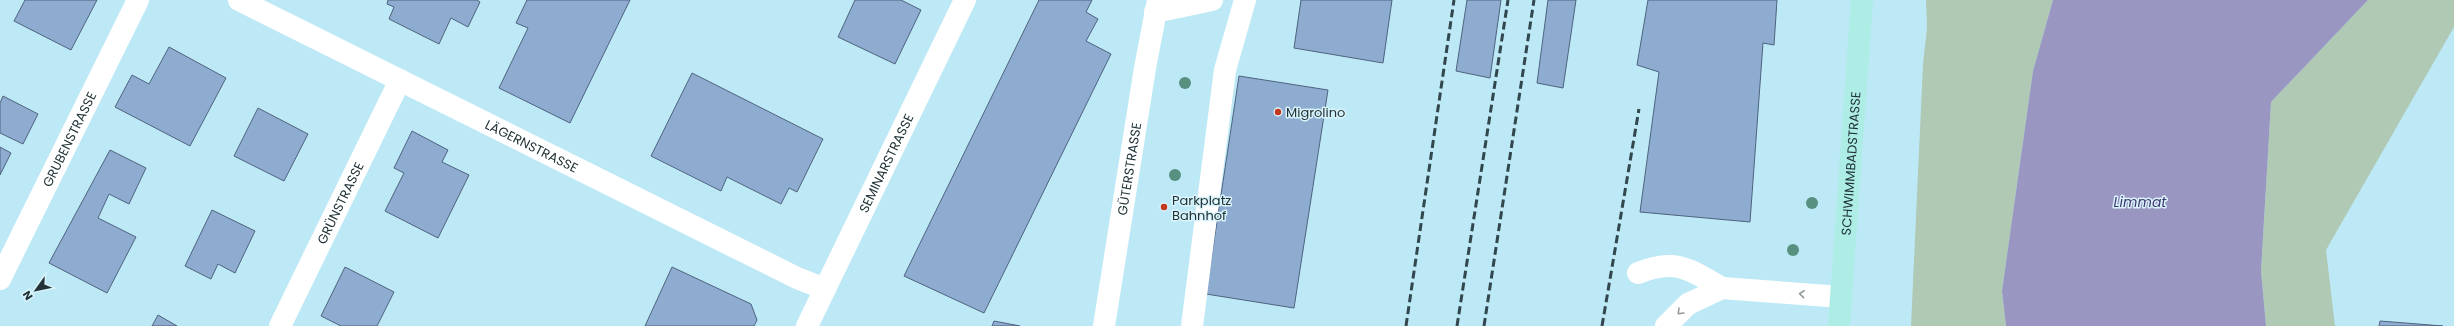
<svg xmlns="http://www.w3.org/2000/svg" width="2454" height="326" font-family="Poppins,sans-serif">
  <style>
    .green { fill: #afc9b4 }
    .water { fill: #9996c1 }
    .building { fill: #8eacd0; stroke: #4e637e }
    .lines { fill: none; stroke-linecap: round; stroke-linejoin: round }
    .minor { stroke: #fff; stroke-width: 22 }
    .major { stroke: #adede5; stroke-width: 22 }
    .rail { stroke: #32474d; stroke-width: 3; stroke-dasharray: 8 4; stroke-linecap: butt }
    .tree { fill: #589080 }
    .oneway { stroke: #90999c }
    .poi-dot { fill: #c33720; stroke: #d9f3fb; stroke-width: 1.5 }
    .labels { text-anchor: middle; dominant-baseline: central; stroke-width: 3; stroke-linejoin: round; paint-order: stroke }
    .poi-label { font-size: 13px; fill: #213338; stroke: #d9f3fb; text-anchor: start }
    .street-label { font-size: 13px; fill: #213338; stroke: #d9f3fb }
    .water-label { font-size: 14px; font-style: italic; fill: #40386f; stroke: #d9f3fb }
  </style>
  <rect width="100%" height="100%" fill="#bde9f7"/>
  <g class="green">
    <path d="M 1926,0 L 2053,0 L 2033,71 L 2002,291 L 2006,326 L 1911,326 L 1923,64 L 1927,28 Z"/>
    <path d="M 2368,0 L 2454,0 L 2454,27 L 2326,250 L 2335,326 L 2266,326 L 2261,271 L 2271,102 Z"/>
  </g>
  <path class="water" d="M 2053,0 L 2368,0 L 2271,102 L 2261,271 L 2266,326 L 2006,326 L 2002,291 L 2033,71 Z"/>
  <g class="building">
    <path d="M 25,0 L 97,0 L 71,50 L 14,21 Z"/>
    <path d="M 388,0 L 477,0 L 480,2 L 468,27 L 451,18 L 439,44 L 389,19 L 394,7 L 387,4 Z"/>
    <path d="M 527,0 L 630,0 L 570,123 L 499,88 L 528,28 L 516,23 Z"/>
    <path d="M 855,0 L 901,0 L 921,10 L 895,64 L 838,37 Z"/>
    <path d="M 1039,0 L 1092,0 L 1086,12 L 1098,19 L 1086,41 L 1111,54 L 984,313 L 904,276 Z"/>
    <path d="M 1301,0 L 1392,0 L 1383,63 L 1294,48 Z"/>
    <path d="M 1467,0 L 1501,0 L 1490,78 L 1456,71 Z"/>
    <path d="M 1548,0 L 1576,0 L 1563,88 L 1537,83 Z"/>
    <path d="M 1648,0 L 1777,0 L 1774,45 L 1763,43 L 1750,222 L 1640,212 L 1659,72 L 1637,65 Z"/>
    <path d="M 169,47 L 226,78 L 190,146 L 115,107 L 132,75 L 149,84 Z"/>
    <path d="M 692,73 L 823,139 L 797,192 L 789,188 L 781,204 L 727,177 L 721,191 L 651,156 Z"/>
    <path d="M 1239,76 L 1328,90 L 1294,308 L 1206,294 Z"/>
    <path d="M 3,96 L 38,114 L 23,144 L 0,133 L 0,103 Z"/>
    <path d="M 258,108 L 308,134 L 284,181 L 234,156 Z"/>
    <path d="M 412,131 L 448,150 L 442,162 L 469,175 L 438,238 L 385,211 L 404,173 L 394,168 Z"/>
    <path d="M 0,147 L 11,153 L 0,175 Z"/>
    <path d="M 110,150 L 146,168 L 129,204 L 109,194 L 98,218 L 136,237 L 107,293 L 49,263 Z"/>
    <path d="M 212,210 L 255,231 L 235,273 L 218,264 L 211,279 L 185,266 Z"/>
    <path d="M 345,267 L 394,292 L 377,326 L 341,326 L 321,316 Z"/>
    <path d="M 672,267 L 751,304 L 757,320 L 754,326 L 645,326 Z"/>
    <path d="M 158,315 L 177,326 L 152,326 Z"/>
    <path d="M 994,321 L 1020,326 L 992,326 Z"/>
    <path d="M 2380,321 L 2443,326 L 2379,326 Z"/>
  </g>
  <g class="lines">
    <g class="minor">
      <path id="s1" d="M 239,0 L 797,278 L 825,289"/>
      <path d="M 1155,12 L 1212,0"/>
      <path d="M 1638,273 C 1676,258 1689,269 1722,288"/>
      <path id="s2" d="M 0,279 L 138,0"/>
      <path id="s3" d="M 280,326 L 400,80"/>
      <path id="s4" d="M 807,326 L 965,0"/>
      <path id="s5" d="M 1104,326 L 1145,68 L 1158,0"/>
      <path d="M 1192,326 L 1225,70 L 1245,0"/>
      <path d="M 1666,326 L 1688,304 L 1722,288 L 1841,297"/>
    </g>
    <path class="major" id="s6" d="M 1839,326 L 1862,0"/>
    <g class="rail">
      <path d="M 1406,326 L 1454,0"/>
      <path d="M 1457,326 L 1508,0"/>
      <path d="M 1484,326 L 1534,0"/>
      <path d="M 1602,326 L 1639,109"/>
    </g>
  </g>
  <g class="tree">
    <circle cx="1185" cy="83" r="6"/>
    <circle cx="1175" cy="175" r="6"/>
    <circle cx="1812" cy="203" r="6"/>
    <circle cx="1793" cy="250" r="6"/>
  </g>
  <defs><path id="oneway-chevron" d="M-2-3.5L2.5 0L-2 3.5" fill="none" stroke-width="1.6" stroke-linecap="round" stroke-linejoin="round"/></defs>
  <g class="oneway">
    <use href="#oneway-chevron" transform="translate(1802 294) rotate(-175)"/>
    <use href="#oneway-chevron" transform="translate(1680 312) rotate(135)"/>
  </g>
  <g class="poi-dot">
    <circle cx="1278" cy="112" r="4"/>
    <circle cx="1164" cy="207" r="4"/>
  </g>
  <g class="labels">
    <g class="poi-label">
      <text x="1286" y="112">Migrolino</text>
      <text x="1172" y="200">Parkplatz<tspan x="1172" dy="15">Bahnhof</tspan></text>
    </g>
    <g class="street-label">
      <text stroke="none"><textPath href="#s2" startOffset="156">GRUBENSTRASSE</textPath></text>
      <text stroke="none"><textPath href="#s1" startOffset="327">LÄGERNSTRASSE</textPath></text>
      <text stroke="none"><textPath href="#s4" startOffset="181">SEMINARSTRASSE</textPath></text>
      <text stroke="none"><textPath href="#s6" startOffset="163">SCHWIMMBADSTRASSE</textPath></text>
      <text stroke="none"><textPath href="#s5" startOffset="159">GÜTERSTRASSE</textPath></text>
      <text stroke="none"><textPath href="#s3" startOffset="137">GRÜNSTRASSE</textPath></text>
    </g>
    <g class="water-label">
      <text x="2140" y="202">Limmat</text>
    </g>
  </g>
  <g transform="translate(36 290) rotate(237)" stroke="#d9f3fb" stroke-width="3" paint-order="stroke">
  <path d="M0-3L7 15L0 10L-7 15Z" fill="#213338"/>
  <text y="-6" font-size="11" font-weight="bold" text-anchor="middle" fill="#213338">N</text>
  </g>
</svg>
